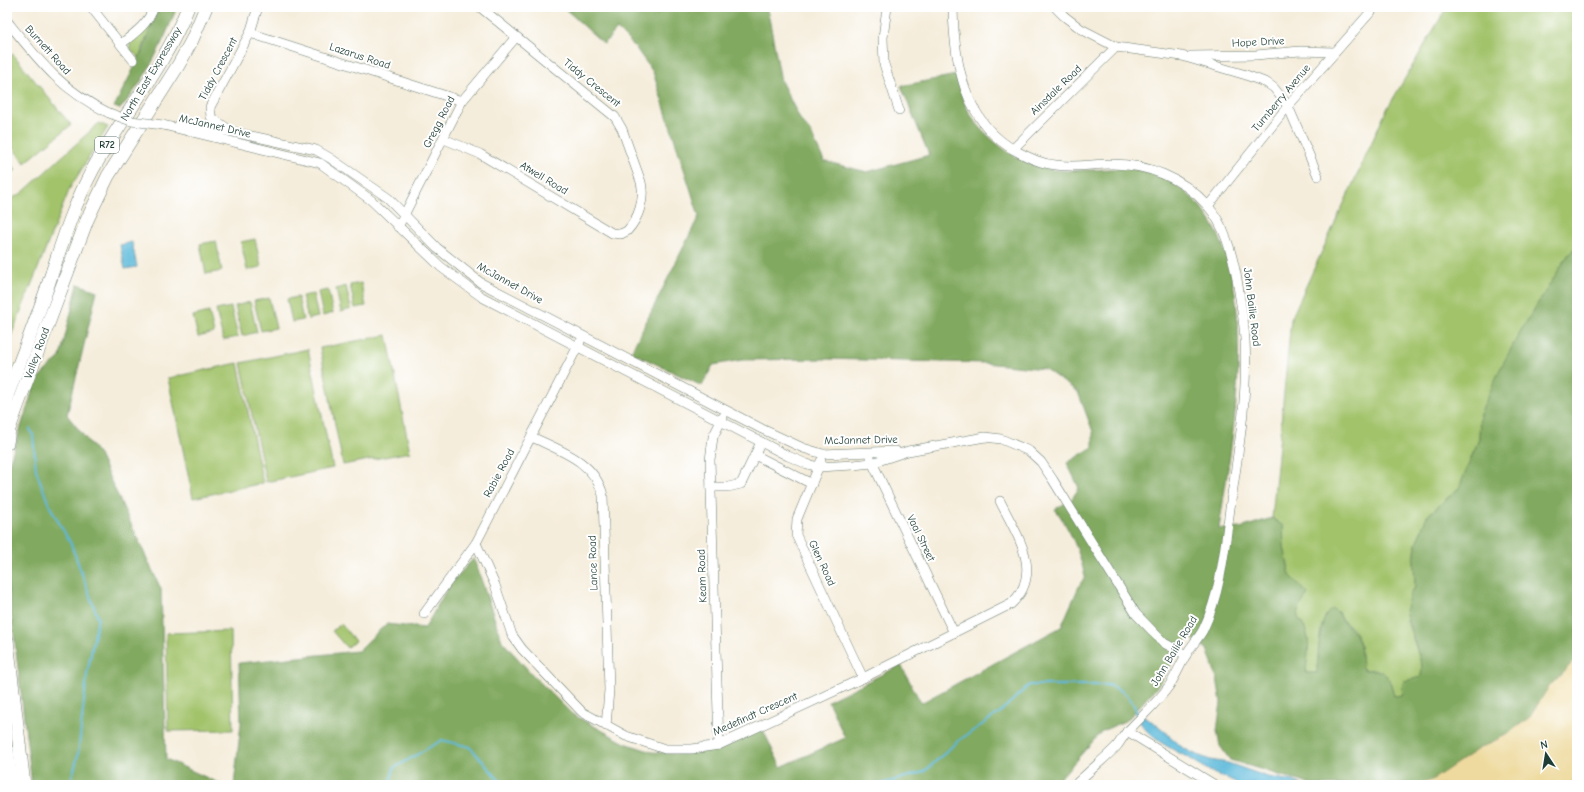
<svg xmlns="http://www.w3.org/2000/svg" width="1584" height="792" font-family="'Comic Neue',sans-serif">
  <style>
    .green { fill: #a2c36b; stroke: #608050 }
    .forest { fill: #81a95f; stroke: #50734a }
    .sand { fill: #eeda9e; stroke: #868c69 }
    .water { fill: #5cb9da; stroke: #3e7b87 }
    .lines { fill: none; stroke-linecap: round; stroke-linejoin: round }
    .stream { stroke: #5cb9da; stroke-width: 2 }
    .minor-casing { stroke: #6a7b6e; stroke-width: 10 }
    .highway-casing { stroke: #6a7b6e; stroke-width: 14 }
    .minor { stroke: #fff; stroke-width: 9 }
    .highway { stroke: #fff; stroke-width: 13 }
    .minor-bridge-casing { stroke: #6a7b6e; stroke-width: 10; stroke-linecap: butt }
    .minor-bridge { stroke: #fff; stroke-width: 9 }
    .labels { text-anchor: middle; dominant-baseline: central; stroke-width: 4; stroke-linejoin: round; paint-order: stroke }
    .shield { fill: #fff; stroke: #627771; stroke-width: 1 }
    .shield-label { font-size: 10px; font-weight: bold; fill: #1f3d34 }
    .street-label { font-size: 11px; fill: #1f3d34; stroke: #fff }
  </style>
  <rect width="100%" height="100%" fill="#fff"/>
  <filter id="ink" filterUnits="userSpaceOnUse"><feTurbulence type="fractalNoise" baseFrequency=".025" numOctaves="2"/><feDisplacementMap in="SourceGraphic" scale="8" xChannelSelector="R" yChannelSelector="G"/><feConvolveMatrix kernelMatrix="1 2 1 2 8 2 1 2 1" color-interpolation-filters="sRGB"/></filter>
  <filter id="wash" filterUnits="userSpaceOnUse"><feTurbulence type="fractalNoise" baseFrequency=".012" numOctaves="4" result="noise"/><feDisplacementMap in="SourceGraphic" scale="16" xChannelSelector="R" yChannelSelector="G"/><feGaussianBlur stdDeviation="0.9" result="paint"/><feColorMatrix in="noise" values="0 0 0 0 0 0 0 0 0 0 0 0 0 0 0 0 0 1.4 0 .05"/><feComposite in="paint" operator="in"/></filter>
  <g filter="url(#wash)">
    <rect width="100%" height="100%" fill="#f5eddb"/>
    <g class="green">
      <path d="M 1447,7 L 1577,7 L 1577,245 L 1566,258 L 1480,414 L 1479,439 L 1459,488 L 1427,516 L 1416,544 L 1414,563 L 1415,587 L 1410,594 L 1407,621 L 1422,666 L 1421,677 L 1402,687 L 1403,695 L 1394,696 L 1390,680 L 1376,669 L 1365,670 L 1361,668 C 1361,657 1362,643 1356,634 C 1350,626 1342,621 1338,612 L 1326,615 L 1320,636 L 1317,673 L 1306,673 C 1306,663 1309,649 1308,639 C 1304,615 1287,624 1307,594 L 1290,575 L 1284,547 L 1283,526 L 1272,518 L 1291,319 L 1387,109 Z"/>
      <path d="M 155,15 L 139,58 L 130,49 L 130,43 L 146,28 Z"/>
      <path d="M 13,54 L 71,125 L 25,163 L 7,141 L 7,58 Z"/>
      <path d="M 99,123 L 108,127 L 70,188 L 7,346 L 7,201 L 22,193 Z"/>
      <path d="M 7,159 L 16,170 L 7,178 Z"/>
      <path d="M 255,239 L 261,267 L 247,270 L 241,242 Z"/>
      <path d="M 216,241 L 222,271 L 206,274 L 200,244 Z"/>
      <path d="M 361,283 L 366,306 L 355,308 L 350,285 Z"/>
      <path d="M 346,286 L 351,309 L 341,312 L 336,289 Z"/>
      <path d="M 328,290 L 333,313 L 323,316 L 318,292 Z"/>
      <path d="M 313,294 L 318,317 L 308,319 L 302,296 Z"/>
      <path d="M 298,297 L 303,320 L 292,322 L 287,299 Z"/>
      <path d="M 269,298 L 276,328 L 261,331 L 254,301 Z"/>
      <path d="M 250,302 L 257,332 L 242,336 L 235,306 Z"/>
      <path d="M 231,307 L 238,337 L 223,340 L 216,310 Z"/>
      <path d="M 209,312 L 214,333 L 198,337 L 193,316 Z"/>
      <path d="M 387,335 L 410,452 L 343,465 L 320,348 Z"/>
      <path d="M 308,349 L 333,468 L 266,482 L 241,363 Z"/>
      <path d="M 238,363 L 263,483 L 193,498 L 168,378 Z"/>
      <path d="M 341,624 L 355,641 L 347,648 L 332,631 Z"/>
      <path d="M 231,631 L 233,730 L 168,731 L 166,633 Z"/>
    </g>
    <g class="forest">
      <path d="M 158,7 L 177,7 C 163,43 146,80 120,109 L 114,107 L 144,48 Z"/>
      <path d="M 563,7 L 767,7 L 781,81 L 801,121 L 810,131 L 824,161 L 867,172 L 929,155 L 901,86 L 956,75 C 960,88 964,106 972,117 C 989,141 1019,164 1049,169 C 1062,172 1077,170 1091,170 C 1111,169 1134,166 1154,174 C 1278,221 1233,429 1219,529 L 1240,528 L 1272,518 L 1283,526 L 1284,547 L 1290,575 L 1308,594 C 1287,624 1304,614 1308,639 C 1310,649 1306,663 1306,673 L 1317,673 C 1318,658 1318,614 1333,609 L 1338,612 L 1342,620 L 1356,635 L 1360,645 L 1362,668 L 1365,670 C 1387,668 1389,677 1394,696 L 1403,695 L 1402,687 L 1404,681 L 1421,677 L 1422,666 L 1405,611 L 1410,594 L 1415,587 L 1414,563 L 1416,544 L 1427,516 L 1459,488 L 1479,439 L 1480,414 L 1499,371 L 1520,332 L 1566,258 L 1577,245 L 1577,658 L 1548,688 L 1530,717 L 1506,735 L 1478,749 L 1432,780 L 1418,785 L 1312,785 L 1230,760 L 1220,746 L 1217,731 L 1221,702 L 1217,678 L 1207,649 L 1190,637 L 1185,642 L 1178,643 L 1171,665 L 1156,688 L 1127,720 L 1102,731 L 1054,785 L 234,785 L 241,723 L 239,663 L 358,651 L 386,624 L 425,628 L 449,585 L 474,558 L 502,641 L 531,673 L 572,714 L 625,743 L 652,752 L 684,754 L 719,749 L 762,728 L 781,767 L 845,738 L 828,701 L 901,665 L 921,703 L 1061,627 L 1080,584 L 1085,577 C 1080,552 1070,529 1055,509 L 1071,500 L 1079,488 L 1067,463 L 1093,447 L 1093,432 L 1078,392 L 1045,369 L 984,363 L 825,359 L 742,360 L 713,365 L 702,386 L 631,352 L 699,216 L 653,72 L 635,47 L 617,29 L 604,44 Z"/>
      <path d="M 78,284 L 97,291 L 67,415 L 99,455 L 161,589 L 166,759 L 223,785 L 32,785 L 7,576 L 7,470 L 36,380 L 60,357 Z"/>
    </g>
    <path class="sand" d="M 1577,658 L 1577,773 L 1573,783 L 1568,785 L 1418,785 L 1432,780 L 1478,749 L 1506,735 L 1530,717 L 1548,688 Z"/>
    <g class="water">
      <path d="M 132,242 L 137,267 L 125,269 L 120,245 Z"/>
      <path d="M 1137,711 L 1161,728 L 1183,748 L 1195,754 L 1210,760 L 1228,763 L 1268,777 L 1293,781 L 1302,785 L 1237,785 C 1232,778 1222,777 1215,774 C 1207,770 1199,764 1191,759 C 1170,748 1144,737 1135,712 Z"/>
    </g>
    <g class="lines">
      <g class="stream">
        <path d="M 30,429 L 33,435 L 36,470 L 49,505 L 71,544 L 98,618 L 87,674 L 78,755 L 70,785"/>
        <path d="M 389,785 L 394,768 L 442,740 L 470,747 L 498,779 L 507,785"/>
        <path d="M 877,785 L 924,772 L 958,741 L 999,713 L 1029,685 L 1109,685 C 1125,691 1132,698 1137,713"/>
      </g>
    </g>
  </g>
  <g filter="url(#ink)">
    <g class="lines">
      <g class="minor-casing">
        <g id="minor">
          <path d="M 91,7 L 133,60"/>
          <path d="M 887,7 L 883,38 L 884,64 L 899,110"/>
          <path d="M 953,7 C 954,62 964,124 1018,152 C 1030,158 1042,164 1056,165 C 1075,168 1093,164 1112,164 C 1147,164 1183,178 1207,205 C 1225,225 1232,254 1237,279 C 1240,299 1244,319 1245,340 C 1248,394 1239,448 1231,501 C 1225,544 1222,590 1203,630 C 1198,639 1191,646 1186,655 C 1180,665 1176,676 1169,686 C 1157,703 1142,716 1128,731 C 1123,735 1121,742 1116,747 C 1103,760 1088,772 1075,785"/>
          <path d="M 1055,7 L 1064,16 L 1081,29 L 1116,47 L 1182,56 L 1246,75 L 1267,83 L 1274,88 L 1288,106 L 1318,176"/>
          <path d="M 7,21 C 40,62 61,90 109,113"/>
          <path d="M 250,33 L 462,101"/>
          <path d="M 121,44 C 135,33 148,24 154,7"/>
          <path d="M 1191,56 L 1256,55 L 1300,51 L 1335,52"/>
          <path d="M 163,125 L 320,163 L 371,200 L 441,267 L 482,297 L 788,456 L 807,464 L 819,467 L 853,465 L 872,463 L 908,451 L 985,437 L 1001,439 L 1029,451 L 1041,462 L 1053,480 L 1136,614 L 1164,643 L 1186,655"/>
          <path d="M 179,125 L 233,132 L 316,150 L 330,158 L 388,198 L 437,248 L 481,283 L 762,429 L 803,448 L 823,454 L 896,451"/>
          <path d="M 228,129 L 211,117 L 210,107 L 250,33 L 258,7"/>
          <path d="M 444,139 L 480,154 L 612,233 L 621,234 L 627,231 C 639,218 645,199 641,182 L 622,129 L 615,117 L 480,7"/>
          <path d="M 1013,149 L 1116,47"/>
          <path d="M 1208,206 L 1288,106 L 1375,7"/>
          <path d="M 398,227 L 462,101 L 516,37"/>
          <path d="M 532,437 C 561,451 594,461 603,495 L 609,690 L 606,726"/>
          <path d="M 755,455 L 812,484"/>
          <path d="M 870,458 L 954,633"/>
          <path d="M 821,461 L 797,519 L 796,535 L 863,678"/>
          <path d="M 711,487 L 728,487 L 741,484 L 761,442"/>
          <path d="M 476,543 L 495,585 L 512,635 L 522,649 L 582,712 L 626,736 L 665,749 L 692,749 L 719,745 L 863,678 L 1011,604 C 1045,573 1016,534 1000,501"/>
          <path d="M 424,614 L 476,543 L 580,342"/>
          <path d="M 1127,731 L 1215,785"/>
          <path d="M 719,745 L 710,460 L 713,437 L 723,417"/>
        </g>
      </g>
      <g class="highway-casing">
        <g id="highway">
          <path d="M 7,396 C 20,361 34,326 46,291 C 60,249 72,208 93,169 C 124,114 165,66 188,7"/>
          <path d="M 7,443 L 9,429 L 18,404 L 87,220 L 108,176 L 179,64 L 192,40 L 206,7"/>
          <path d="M 7,640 L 24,785"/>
          <path d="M 7,751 L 12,785"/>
        </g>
      </g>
      <use href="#minor" class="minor"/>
      <use href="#highway" class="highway"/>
      <g class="minor-bridge-casing">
        <path id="minor-bridge" d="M 109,113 L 131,121 L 163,125"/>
      </g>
      <use href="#minor-bridge" class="minor-bridge"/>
    </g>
  </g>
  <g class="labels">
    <rect class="shield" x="95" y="137" width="24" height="16" rx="3"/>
    <g class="shield-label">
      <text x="107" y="145">R72</text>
    </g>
    <g class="street-label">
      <text transform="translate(1258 42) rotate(-3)">Hope Drive</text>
      <text transform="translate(48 50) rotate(48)">Burnett Road</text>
      <text transform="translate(360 56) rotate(18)">Lazarus Road</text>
      <text transform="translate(218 69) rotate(-62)">Tiddy Crescent</text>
      <text transform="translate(151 74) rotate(-59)">North East Expressway</text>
      <text transform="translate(592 83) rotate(39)">Tiddy Crescent</text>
      <text transform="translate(1056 90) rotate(-44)">Ainsdale Road</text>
      <text transform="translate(1281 98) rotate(-50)">Turnberry Avenue</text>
      <text transform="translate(439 122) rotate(-63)">Gregg Road</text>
      <text transform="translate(215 126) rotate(13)">McJannet Drive</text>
      <text transform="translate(544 178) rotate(31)">Atwell Road</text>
      <text transform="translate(510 283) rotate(29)">McJannet Drive</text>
      <text transform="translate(1252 307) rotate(83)">John Bailie Road</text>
      <text transform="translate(37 353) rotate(-70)">Valley Road</text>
      <text transform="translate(861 440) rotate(-1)">McJannet Drive</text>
      <text transform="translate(499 473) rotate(-62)">Rabie Road</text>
      <text transform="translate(921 538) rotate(64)">Vaal Street</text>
      <text transform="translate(593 563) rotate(-92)">Lance Road</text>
      <text transform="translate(822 563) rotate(65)">Glen Road</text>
      <text transform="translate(702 576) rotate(-92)">Keam Road</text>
      <text transform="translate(1174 651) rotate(-59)">John Bailie Road</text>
      <text transform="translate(755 714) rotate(-24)">Medefindt Crescent</text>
    </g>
  </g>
  <rect width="1584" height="792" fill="none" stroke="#fff" stroke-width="24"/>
  <g transform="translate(1546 754) rotate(348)" stroke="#ffffff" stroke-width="3" paint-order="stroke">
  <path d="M0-3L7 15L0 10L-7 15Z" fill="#1f3d34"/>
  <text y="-6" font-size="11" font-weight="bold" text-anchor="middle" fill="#1f3d34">N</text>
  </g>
</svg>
